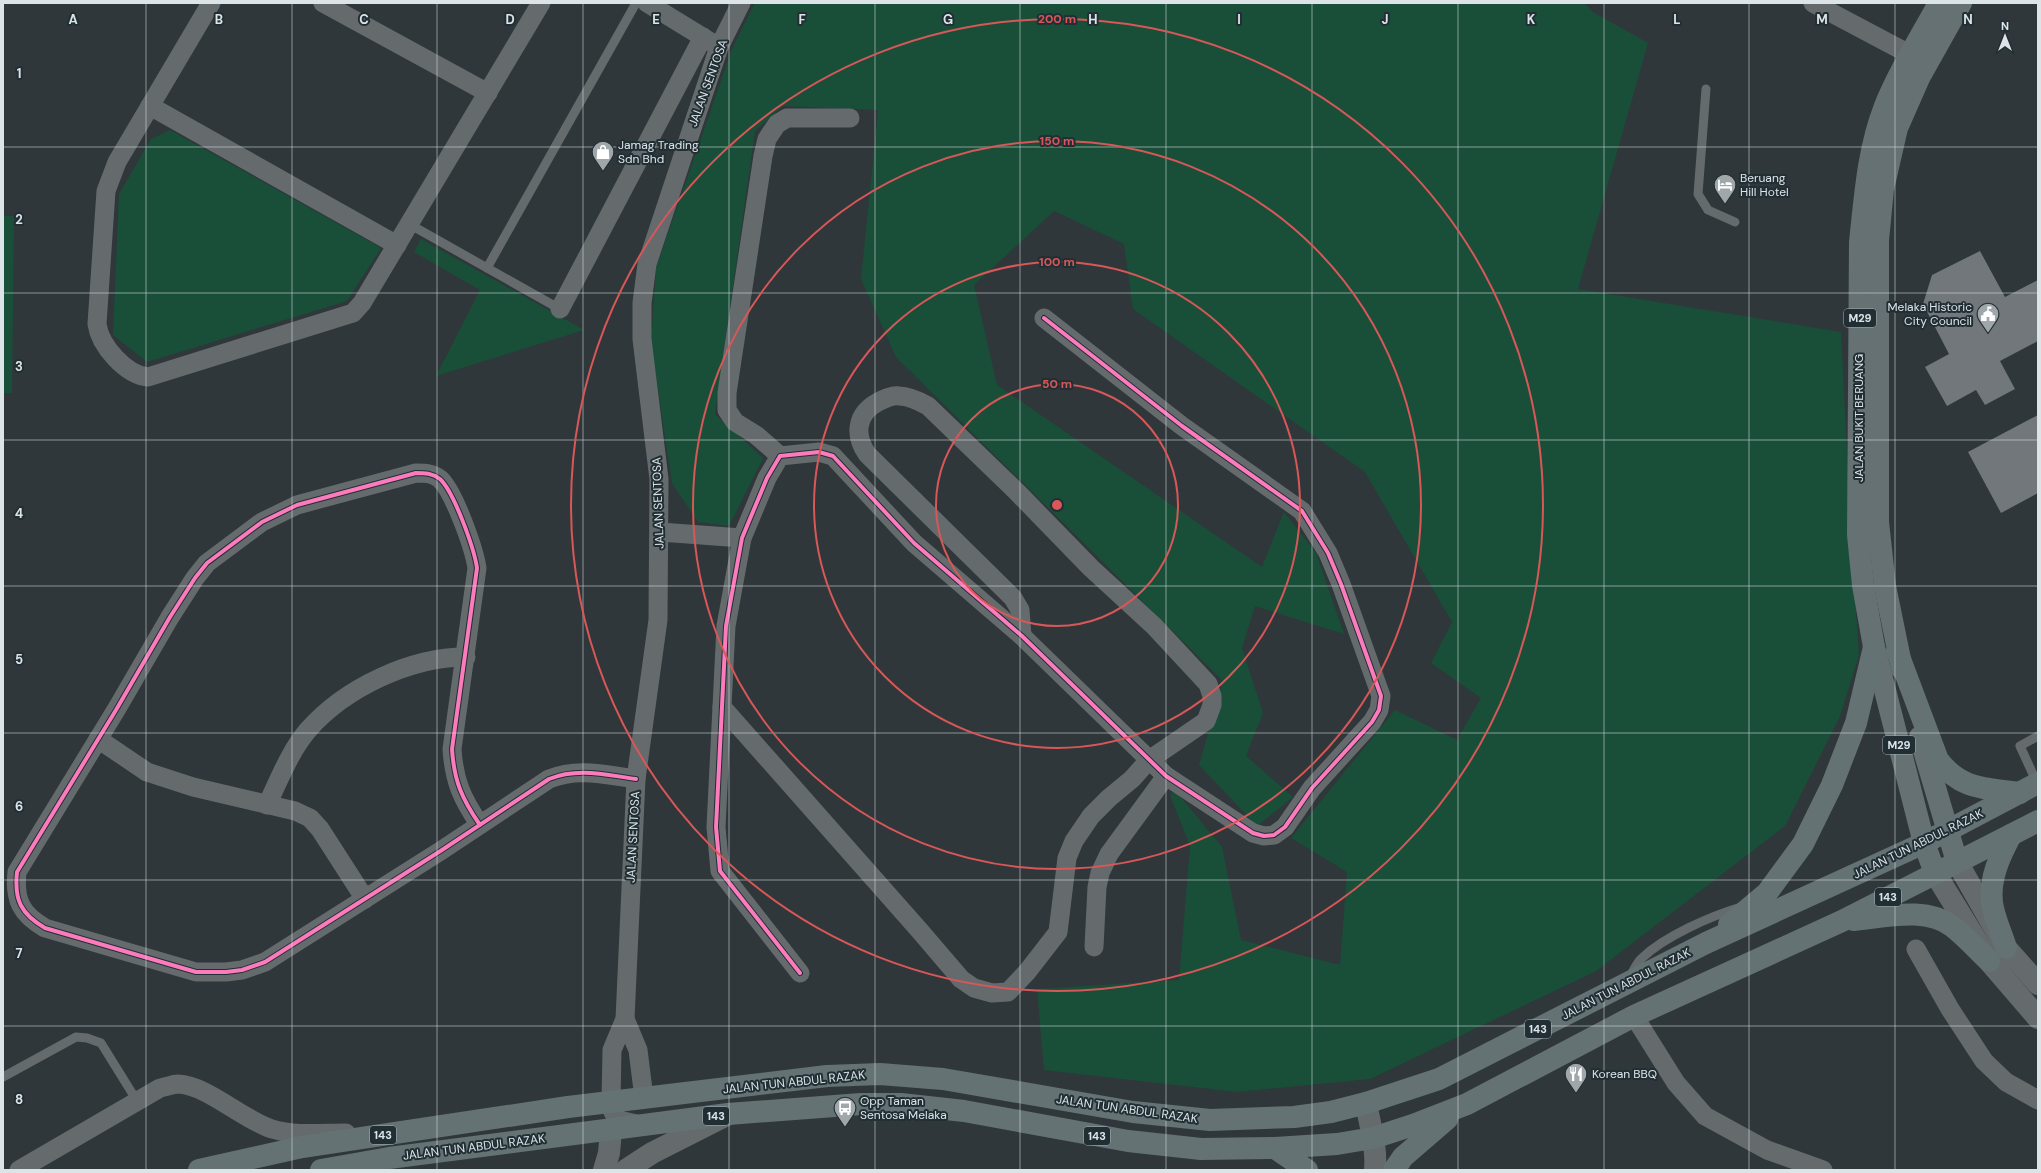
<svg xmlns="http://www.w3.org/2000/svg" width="2041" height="1173" font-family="'DM Sans',sans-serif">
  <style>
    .green { fill: #194f39 }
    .building { fill: #72777b }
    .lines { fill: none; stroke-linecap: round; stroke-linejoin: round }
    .service { stroke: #656b6d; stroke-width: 9 }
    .minor { stroke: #656b6d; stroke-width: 19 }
    .tertiary { stroke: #656b6d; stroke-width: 22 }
    .secondary { stroke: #656b6d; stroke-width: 22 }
    .primary { stroke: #657172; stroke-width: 22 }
    .trunk { stroke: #647274; stroke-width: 22 }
    .cycleway-casing { stroke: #212f34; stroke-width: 6 }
    .cycleway { stroke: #fd7abc; stroke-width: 4 }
    .grid { fill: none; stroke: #dce4e8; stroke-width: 1; stroke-opacity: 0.55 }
    .ring { fill: none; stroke: #d85758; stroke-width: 2 }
    .labels { text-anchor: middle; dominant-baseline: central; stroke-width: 4; stroke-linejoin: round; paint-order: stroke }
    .shield { fill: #212f34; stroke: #a4aeb2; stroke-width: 1 }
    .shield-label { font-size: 11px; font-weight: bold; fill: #dce4e8 }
    .street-label { font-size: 12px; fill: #dce4e8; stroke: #212f34 }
    .poi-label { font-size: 12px; fill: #dce4e8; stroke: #212f34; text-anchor: start }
    .grid-label { font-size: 13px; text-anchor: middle; font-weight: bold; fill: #dce4e8; stroke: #212f34; stroke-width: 4; stroke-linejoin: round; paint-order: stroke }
    .centre { fill: #d85758; stroke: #212f34; stroke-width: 2 }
    .ring-label { font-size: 12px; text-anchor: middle; font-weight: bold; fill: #d85758; stroke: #212f34; stroke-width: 4; stroke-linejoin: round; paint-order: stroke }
  </style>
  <rect width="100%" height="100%" fill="#2f373a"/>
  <g class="green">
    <path d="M 755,3 L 1584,3 L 1593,12 L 1648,43 L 1578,289 L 1841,332 L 1851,537 L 1859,655 L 1840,716 L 1785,826 L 1596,971 L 1370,1079 L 1237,1092 L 1044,1070 L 1037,989 L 1179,980 L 1190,846 L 1171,798 L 1171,792 L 1178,794 L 1222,847 L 1241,940 L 1340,965 L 1347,872 L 1291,838 L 1395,710 L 1457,740 L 1481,698 L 1431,663 L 1452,622 L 1365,472 L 1133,309 L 1124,244 L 1054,211 L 974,285 L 997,385 L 1262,567 L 1284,512 L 1316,553 L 1344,634 L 1255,606 L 1242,648 L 1263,713 L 1246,756 L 1293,797 L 1257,826 L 1199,765 L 1223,681 L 896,357 L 861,279 L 878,110 L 783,106 L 755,131 L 715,414 L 763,458 L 729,526 L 698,522 L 672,483 L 651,342 L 656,268 L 732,49 Z"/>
    <path d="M 170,130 L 381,248 L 347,301 L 147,362 L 113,335 L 119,194 L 151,139 Z"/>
    <path d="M 3,216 L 14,216 L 12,393 L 3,393 Z"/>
    <path d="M 421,239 L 584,330 L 436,376 L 480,290 L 414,252 Z"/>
  </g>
  <g class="building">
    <path d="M 1980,251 L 2005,297 L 2038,280 L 2038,341 L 2000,361 L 2015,389 L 1985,405 L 1976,390 L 1947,406 L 1925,367 L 1949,354 L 1923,304 L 1932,275 Z"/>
    <path d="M 2038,415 L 2038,493 L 2001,513 L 1968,452 Z"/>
  </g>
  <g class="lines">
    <g class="service">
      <path d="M 1706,89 L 1698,194 L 1708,210 L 1735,222"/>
      <path d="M 409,224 L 560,309"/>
      <path d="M 487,268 L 636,3"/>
      <path d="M 2037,783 L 2020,746 L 2038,736"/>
      <path d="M 1630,976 C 1634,970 1637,962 1642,958 C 1665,936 1711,916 1741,907"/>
      <path d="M 3,1077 L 76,1037 L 87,1038 L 101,1043 L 137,1101"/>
    </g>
    <g class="minor">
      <path d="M 211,3 L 117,162 L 106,191 L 97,324 C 100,346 126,375 148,377 L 353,313 L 362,303 L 541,3"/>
      <path d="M 323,3 L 488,93"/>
      <path d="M 647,3 L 714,44"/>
      <path d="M 1813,3 L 1911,55"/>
      <path d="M 150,106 L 397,245"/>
      <path d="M 560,309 L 703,37"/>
      <path d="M 780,456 L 756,435 L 735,422 L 727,410 L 727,393 L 763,156 L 767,139 L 777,124 L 787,118 L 850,118"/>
      <path d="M 660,532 L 742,538"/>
      <path d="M 722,707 L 920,931 L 961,979 L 974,988 L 992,993 L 1008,992 L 1027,972 L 1058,932 L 1067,858 L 1074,841 L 1091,816 L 1109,798 L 1132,779 L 1149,760 L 1206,721 L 1212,705 L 1212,696 L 1208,684 L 1154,626 L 1091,568 L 1017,492 L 928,406 C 919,401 909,396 899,396 C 892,395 884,399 878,402 C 856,414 854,435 867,454 L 1013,598 L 1020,610 L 1022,636"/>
      <path d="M 98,739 L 147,772 L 193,787 L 295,811 L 310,818 L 320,829 L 365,899"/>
      <path d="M 267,805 C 279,780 290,751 308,730 C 345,688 410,657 466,657"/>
      <path d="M 480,825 C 462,799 454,781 452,749 L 477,568 C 474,548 454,492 440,479 C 432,473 425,473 416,473 L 297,505 L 262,522 L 207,563 L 195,578 L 170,617 L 116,710 L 17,872 C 14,900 21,914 45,928 L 196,972 L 226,972 L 242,970 L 265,962 L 442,850 L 549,779 C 578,767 606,775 636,779"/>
      <path d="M 1094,947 L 1097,887 L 1100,873 L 1109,854 L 1166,776"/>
      <path d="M 1916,949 L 1950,1009 L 1984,1061 L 2006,1082 L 2038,1100"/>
      <path d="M 800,973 L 720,871 L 716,827 L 726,626 L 742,538 L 767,478 L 780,456 L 819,452 L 833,456 L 914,543 L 1022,636 L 1166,776 L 1253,833 L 1264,836 L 1274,835 L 1285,827 L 1312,788 L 1372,722 L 1379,710 L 1381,696 L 1341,584 L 1328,553 L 1302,511 L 1182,426 L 1044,318"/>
      <path d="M 1634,1016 L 1676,1083 L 1705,1116 L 1767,1150 L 1823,1170"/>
      <path d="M 625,1019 L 638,1050 L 644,1098"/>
      <path d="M 641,1125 L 619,1120 L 613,1112 L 611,1102 L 612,1050 L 625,1019 L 636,779 L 658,620 L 659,479 L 642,339 L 642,303 L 647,264 L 719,47 L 741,3"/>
      <path d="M 19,1170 L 160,1088 C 166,1087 173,1084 178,1084 C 207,1085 243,1120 272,1129 C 295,1136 322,1133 346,1133"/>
    </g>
    <g class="tertiary">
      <path d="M 604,1170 L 609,1153 L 611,1130"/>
      <path d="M 626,1170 L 652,1153 L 725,1116"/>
    </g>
    <g class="secondary">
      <path d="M 1957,862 L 2006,948 L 2038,984"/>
      <path d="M 1935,873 L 1989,961 L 2038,1018"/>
      <path d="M 1366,1103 C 1370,1125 1377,1148 1375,1170"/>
    </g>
    <g class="primary">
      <path d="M 1902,669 L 1885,586 L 1878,522 L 1878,240 L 1883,189 L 1897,128 L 1919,78 L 1961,3"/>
      <path d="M 1920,737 L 1957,862"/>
      <path d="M 1935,873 L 1924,843 L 1874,647 L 1863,585 L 1858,535 L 1860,242 C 1865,196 1868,149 1885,106 C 1899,70 1921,37 1939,3"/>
    </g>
    <g class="trunk">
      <path d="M 1897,651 L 1938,760 C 1961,790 1985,788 2020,793"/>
      <path d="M 1854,920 C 1885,917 1927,906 1953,927 C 1966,937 1977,950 1989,961"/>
      <path d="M 1729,925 L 1767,893 L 1803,844 L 1832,785 L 1856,723 L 1874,647"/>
      <path d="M 2006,948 C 2002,934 1994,918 1992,903 C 1989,878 2000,856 2011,835"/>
      <path d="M 1275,1148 L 1307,1170"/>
      <path d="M 199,1170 L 302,1147 L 568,1107 L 827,1076 L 880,1074 L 943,1079 L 1133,1112 L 1210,1120 L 1294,1117 L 1331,1112 L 1366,1103 L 1439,1079 L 1706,943 L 1924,843 L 2038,783"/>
      <path d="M 321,1170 L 389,1158 L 728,1114 L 861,1104 L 901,1104 L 964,1111 L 1128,1141 L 1201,1149 L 1275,1148 L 1337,1144 L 1373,1138 L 1413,1125 L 1467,1104 L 1634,1016 L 1842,921 L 2038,821"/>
      <path d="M 1394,1170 L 1403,1157 L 1447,1119"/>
    </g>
    <g class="cycleway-casing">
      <g id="cycleway">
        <path d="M 480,825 C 462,799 454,781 452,749 L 477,568 C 474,548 454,492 440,479 C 432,473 425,473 416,473 L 297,505 L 262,522 L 207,563 L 195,578 L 170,617 L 116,710 L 17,872 C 14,900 21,914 45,928 L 196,972 L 226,972 L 242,970 L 265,962 L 442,850 L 549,779 C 578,767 606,775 636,779"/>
        <path d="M 800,973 L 720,871 L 716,827 L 726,626 L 742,538 L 767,478 L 780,456 L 819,452 L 833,456 L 914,543 L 1022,636 L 1166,776 L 1253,833 L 1264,836 L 1274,835 L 1285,827 L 1312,788 L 1372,722 L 1379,710 L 1381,696 L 1341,584 L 1328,553 L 1302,511 L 1182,426 L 1044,318"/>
      </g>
    </g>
    <use href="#cycleway" class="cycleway"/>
  </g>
  <path class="grid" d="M 146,3 L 146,1170M 292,3 L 292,1170M 437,3 L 437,1170M 583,3 L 583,1170M 729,3 L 729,1170M 875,3 L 875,1170M 1020,3 L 1020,1170M 1166,3 L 1166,1170M 1312,3 L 1312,1170M 1458,3 L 1458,1170M 1604,3 L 1604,1170M 1749,3 L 1749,1170M 1895,3 L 1895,1170M 3,147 L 2038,147M 3,293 L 2038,293M 3,440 L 2038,440M 3,586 L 2038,586M 3,733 L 2038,733M 3,880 L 2038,880M 3,1026 L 2038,1026"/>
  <g class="ring">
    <circle cx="1057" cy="505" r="121"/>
    <circle cx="1057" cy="505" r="243"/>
    <circle cx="1057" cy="505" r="364"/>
    <circle cx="1057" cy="505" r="486"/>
  </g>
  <defs>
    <g id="shop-pin" transform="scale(1.15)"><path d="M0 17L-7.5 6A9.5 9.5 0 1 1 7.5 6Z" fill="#9fa7ab" stroke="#212f34"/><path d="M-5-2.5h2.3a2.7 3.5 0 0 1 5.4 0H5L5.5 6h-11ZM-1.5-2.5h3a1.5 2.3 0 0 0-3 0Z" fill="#fff"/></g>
    <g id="hotel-pin" transform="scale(1.15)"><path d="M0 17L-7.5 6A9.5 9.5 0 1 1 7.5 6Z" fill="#9fa7ab" stroke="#212f34"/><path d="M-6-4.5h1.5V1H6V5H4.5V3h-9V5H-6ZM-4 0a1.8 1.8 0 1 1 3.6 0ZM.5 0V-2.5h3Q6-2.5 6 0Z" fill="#fff"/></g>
    <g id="civic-pin" transform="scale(1.15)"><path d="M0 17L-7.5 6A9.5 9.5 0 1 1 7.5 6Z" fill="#9fa7ab" stroke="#212f34"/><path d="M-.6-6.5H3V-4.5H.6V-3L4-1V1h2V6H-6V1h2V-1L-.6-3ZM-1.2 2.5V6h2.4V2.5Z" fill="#fff"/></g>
    <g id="restaurant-pin" transform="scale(1.15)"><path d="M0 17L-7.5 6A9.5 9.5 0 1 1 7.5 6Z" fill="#9fa7ab" stroke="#212f34"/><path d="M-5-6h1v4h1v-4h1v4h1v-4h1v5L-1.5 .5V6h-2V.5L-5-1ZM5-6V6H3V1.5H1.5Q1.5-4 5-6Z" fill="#fff"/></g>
    <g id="bus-pin" transform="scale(1.15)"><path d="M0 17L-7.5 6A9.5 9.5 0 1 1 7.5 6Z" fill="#9fa7ab" stroke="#212f34"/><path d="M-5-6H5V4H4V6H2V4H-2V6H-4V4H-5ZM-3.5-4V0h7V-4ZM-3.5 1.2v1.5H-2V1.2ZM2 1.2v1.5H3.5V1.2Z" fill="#fff"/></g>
  </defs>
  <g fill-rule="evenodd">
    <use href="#shop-pin" x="603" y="152"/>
    <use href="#hotel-pin" x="1725" y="185"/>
    <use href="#civic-pin" x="1988" y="314"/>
    <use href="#restaurant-pin" x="1576" y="1074"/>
    <use href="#bus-pin" x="845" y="1108"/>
  </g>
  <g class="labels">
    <g class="shield">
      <rect x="1844" y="309" width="32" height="18" rx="3"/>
      <rect x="1883" y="736" width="32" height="18" rx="3"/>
      <rect x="1875" y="888" width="26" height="18" rx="3"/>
      <rect x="1525" y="1020" width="26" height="18" rx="3"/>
      <rect x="703" y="1107" width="26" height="18" rx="3"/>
      <rect x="370" y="1126" width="26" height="18" rx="3"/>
      <rect x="1084" y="1127" width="26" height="18" rx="3"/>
    </g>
    <g class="shield-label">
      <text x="1860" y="318">M29</text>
      <text x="1899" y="745">M29</text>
      <text x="1888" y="897">143</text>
      <text x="1538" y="1029">143</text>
      <text x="716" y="1116">143</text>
      <text x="383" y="1135">143</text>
      <text x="1097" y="1136">143</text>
    </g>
    <g class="street-label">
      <text transform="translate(708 83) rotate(-70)">JALAN SENTOSA</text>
      <text transform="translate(1859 418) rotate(-90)">JALAN BUKIT BERUANG</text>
      <text transform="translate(658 503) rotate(-92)">JALAN SENTOSA</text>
      <text transform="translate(633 837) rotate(-87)">JALAN SENTOSA</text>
      <text transform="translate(1918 844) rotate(-26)">JALAN TUN ABDUL RAZAK</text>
      <text transform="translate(1626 984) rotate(-27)">JALAN TUN ABDUL RAZAK</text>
      <text transform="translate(794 1082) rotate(-6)">JALAN TUN ABDUL RAZAK</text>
      <text transform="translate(1127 1109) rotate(8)">JALAN TUN ABDUL RAZAK</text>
      <text transform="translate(474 1147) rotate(-7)">JALAN TUN ABDUL RAZAK</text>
    </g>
    <g class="poi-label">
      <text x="618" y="145">Jamag Trading<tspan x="618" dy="14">Sdn Bhd</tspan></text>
      <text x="1740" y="178">Beruang<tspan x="1740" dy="14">Hill Hotel</tspan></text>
      <text x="1972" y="307" text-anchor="end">Melaka Historic<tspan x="1972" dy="14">City Council</tspan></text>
      <text x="1592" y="1074">Korean BBQ</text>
      <text x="860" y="1101">Opp Taman<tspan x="860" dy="14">Sentosa Melaka</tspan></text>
    </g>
  </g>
  <g class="grid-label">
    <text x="73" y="24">A</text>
    <text x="219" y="24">B</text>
    <text x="364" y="24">C</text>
    <text x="510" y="24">D</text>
    <text x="656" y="24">E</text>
    <text x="802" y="24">F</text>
    <text x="948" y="24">G</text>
    <text x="1093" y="24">H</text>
    <text x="1239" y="24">I</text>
    <text x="1385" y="24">J</text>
    <text x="1531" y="24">K</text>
    <text x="1677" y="24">L</text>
    <text x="1822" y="24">M</text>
    <text x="1968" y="24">N</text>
    <text x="19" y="78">1</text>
    <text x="19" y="224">2</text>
    <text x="19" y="371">3</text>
    <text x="19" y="518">4</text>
    <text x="19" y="664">5</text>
    <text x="19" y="811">6</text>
    <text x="19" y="958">7</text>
    <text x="19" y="1104">8</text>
  </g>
  <circle cx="1057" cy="505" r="6" class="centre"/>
  <g class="ring-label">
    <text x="1057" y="23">200 m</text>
    <text x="1057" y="145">150 m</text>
    <text x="1057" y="266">100 m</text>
    <text x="1057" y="388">50 m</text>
  </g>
  <rect width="2041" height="1173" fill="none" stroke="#dce4e8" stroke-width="8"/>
  <g transform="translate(2005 36)" stroke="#212f34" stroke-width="3" paint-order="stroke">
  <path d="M0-3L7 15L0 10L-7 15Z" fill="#dce4e8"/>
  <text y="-6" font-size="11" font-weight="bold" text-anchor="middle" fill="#dce4e8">N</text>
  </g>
</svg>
